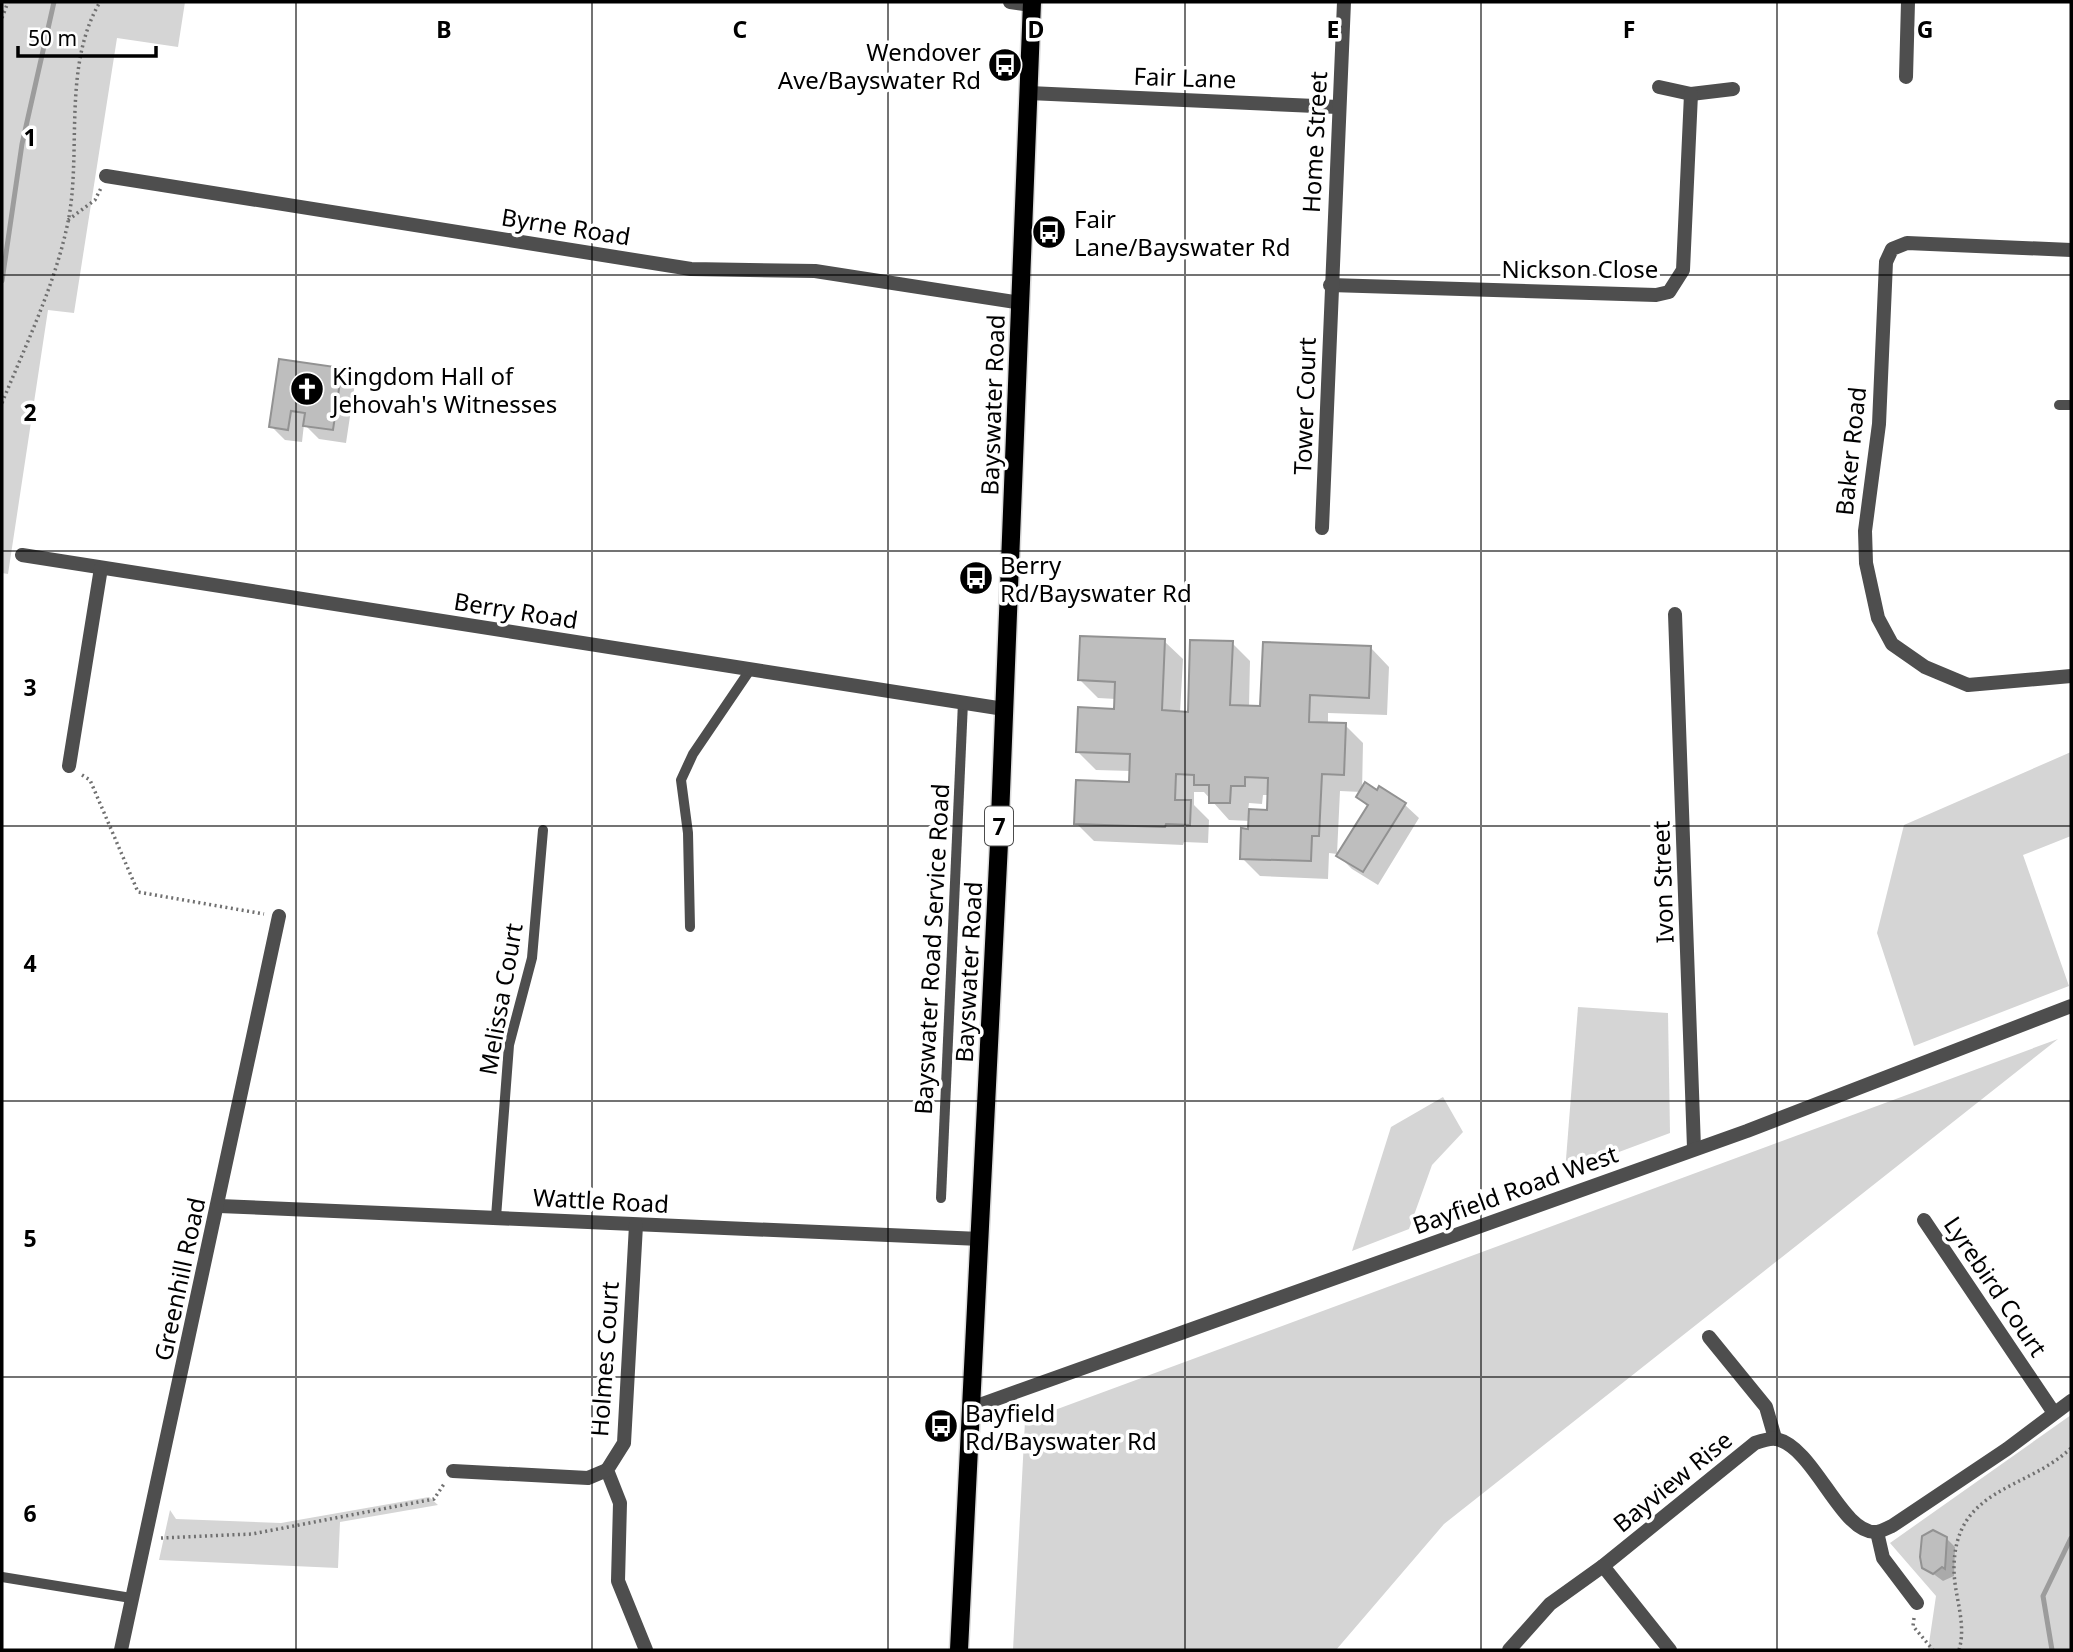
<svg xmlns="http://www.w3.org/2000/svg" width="2073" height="1652" font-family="'Noto Sans',sans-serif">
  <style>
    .green { fill: #d5d5d5 }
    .shadow { fill: #0003; fill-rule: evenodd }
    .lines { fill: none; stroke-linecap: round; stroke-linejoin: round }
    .stream { stroke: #9c9c9c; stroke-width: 5 }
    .building { fill: #bebebe; stroke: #929292; stroke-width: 2 }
    .primary-casing { stroke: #dbdbdb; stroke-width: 21 }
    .path { stroke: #707070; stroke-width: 3.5; stroke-dasharray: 2 3.5; stroke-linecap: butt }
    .lane { stroke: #4e4e4e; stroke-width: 10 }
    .street { stroke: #4e4e4e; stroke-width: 14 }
    .primary { stroke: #000; stroke-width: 18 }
    .grid { fill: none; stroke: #000; stroke-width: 2; stroke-opacity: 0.55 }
    .labels { text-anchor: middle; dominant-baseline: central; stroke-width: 7; stroke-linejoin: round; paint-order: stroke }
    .shield { fill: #fff; stroke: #4c4c4c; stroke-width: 2 }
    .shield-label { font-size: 23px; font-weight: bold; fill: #000 }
    .poi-label { font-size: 24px; fill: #000; stroke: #fff; text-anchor: start }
    .street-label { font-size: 24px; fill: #000; stroke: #fff }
    .grid-label { font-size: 23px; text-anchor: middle; font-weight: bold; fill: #000; stroke: #fff; stroke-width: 7; stroke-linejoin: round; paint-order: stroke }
  </style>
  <rect width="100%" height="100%" fill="#fff"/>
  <g class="green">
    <path d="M 2,2 L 185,2 L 178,47 L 117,38 L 74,313 L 48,310 L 8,574 L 2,573 Z"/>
    <path d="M 2071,752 L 2071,836 L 2023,855 L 2069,986 L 1914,1046 L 1877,933 L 1904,825 Z"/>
    <path d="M 1578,1007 L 1668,1013 L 1670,1133 L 1565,1172 Z"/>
    <path d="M 2058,1039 L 1444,1524 L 1336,1650 L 1013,1650 L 1025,1421 Z"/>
    <path d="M 1443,1097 L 1463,1132 L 1432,1165 L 1409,1229 L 1352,1251 L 1391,1127 Z"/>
    <path d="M 2071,1415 L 2071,1650 L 1928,1650 L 1936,1596 L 1890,1543 Z"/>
    <path d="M 429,1497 L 438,1505 L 340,1522 L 338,1568 L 159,1560 L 170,1510 L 176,1519 L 281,1523 Z"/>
  </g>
  <g class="shadow">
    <path d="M 341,370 L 355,383 L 346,443 L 319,439 L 304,424 L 302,442 L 285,440 L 271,426 Z"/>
    <path d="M 1164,641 L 1183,659 L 1180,713 L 1189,713 L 1232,643 L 1250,661 L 1249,707 L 1262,707 L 1371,648 L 1389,667 L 1387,715 L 1328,713 L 1328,724 L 1345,725 L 1363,743 L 1362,792 L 1377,792 L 1380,789 L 1405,805 L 1419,818 L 1378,885 L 1352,869 L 1338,855 L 1368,807 L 1358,797 L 1361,792 L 1340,791 L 1337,854 L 1329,853 L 1328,879 L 1260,876 L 1242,858 L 1250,821 L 1229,820 L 1204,792 L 1194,792 L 1194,805 L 1209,820 L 1208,843 L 1184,842 L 1183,845 L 1094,841 L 1076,823 L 1131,784 L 1131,771 L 1096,770 L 1078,752 L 1115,710 L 1116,699 L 1098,698 L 1080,680 ZM 1263,795 L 1270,795 L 1269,812 L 1248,811 L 1249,803 L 1262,804 Z"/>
    <path d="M 1946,1538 L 1955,1547 L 1954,1576 L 1943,1581 L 1924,1567 Z"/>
  </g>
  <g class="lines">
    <g class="stream">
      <path d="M 2,281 L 22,144 L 54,2"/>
      <path d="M 2052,1650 L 2043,1596 L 2071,1538"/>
    </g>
  </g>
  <g class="building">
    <path d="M 279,359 L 342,368 L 333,430 L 303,426 L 305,413 L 291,411 L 288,430 L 269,427 Z"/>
    <path d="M 1080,636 L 1165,639 L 1162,710 L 1188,712 L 1190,640 L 1233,641 L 1230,705 L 1260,706 L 1263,642 L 1371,646 L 1369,698 L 1310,695 L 1309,722 L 1346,723 L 1344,775 L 1322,774 L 1319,836 L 1312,836 L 1311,861 L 1240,859 L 1241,828 L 1248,829 L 1249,809 L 1267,810 L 1268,778 L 1245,777 L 1245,786 L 1231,786 L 1230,803 L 1209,803 L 1209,785 L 1194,785 L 1194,775 L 1176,774 L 1175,800 L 1191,800 L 1190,825 L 1166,824 L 1165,827 L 1074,824 L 1076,780 L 1129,782 L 1130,754 L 1076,752 L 1078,707 L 1114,709 L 1115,682 L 1078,680 Z"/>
    <path d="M 1365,782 L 1377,790 L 1379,786 L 1406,803 L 1363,872 L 1336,856 L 1368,805 L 1356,797 Z"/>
    <path d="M 1933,1530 L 1947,1537 L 1945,1569 L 1942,1567 L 1933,1574 L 1922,1568 L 1920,1557 L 1922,1536 Z"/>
  </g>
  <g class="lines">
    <g class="primary-casing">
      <path id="primary" d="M 959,1650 L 999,843 L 1032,2"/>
    </g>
    <g class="path">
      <path d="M 2,18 L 8,2"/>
      <path d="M 68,220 L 95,200 L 101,188"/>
      <path d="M 2,403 C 26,344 55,285 68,222 C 82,153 62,66 100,2"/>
      <path d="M 82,775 L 90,780 L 138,892 L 264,914"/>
      <path d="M 161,1538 L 252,1534 L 434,1499 L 444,1484"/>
      <path d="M 1914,1618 L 1913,1626 L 1933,1650"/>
      <path d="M 1959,1650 C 1967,1623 1954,1596 1954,1569 C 1954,1487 2026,1491 2071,1448"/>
    </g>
    <g class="lane">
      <path d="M 2059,405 L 2071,405"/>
      <path d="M 690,927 L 688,833 L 681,780 L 693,754 L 750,670"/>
      <path d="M 941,1198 L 963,702"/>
      <path d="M 496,1217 L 509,1045 L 532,958 L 543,830"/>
      <path d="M 2,1577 L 131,1598"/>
    </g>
    <g class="street">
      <path d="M 1010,2 L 1032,5"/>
      <path d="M 1906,77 L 1908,2"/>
      <path d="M 1659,87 L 1691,94 L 1733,89"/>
      <path d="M 1029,93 L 1338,107"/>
      <path d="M 106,176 L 691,269 L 815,271 L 1021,303"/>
      <path d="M 2071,250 L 1907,243 L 1892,249 L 1886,262 L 1879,424 L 1865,531 L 1866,563 L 1878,618 L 1892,644 L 1925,667 L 1968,685 L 2071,676"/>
      <path d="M 1330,285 L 1656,295 L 1669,292 L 1683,270 L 1691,94"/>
      <path d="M 1322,528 L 1344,2"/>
      <path d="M 22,555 L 1004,709"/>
      <path d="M 1675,614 L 1694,1148"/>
      <path d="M 69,766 L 101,568"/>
      <path d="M 219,1206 L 980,1239"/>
      <path d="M 1924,1220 L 2054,1413"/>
      <path d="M 636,1225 L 624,1443 L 607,1470 L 620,1503 L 618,1581 L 646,1650"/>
      <path d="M 1709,1337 L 1766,1407 L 1775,1438"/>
      <path d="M 971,1408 L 1747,1131 L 2071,1006"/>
      <path d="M 453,1471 L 588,1478 L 607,1470"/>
      <path d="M 1877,1532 L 1883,1558 L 1917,1603"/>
      <path d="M 1603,1566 L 1670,1650"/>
      <path d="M 121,1650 L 279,916"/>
      <path d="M 1509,1650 L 1550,1604 L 1603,1566 L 1755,1443 C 1761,1441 1770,1438 1776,1439 C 1815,1447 1841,1535 1877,1532 C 1882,1531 1887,1528 1892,1526 L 2007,1449 L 2071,1401"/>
    </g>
    <use href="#primary" class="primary"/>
  </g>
  <path class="grid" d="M 296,2 L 296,1650M 592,2 L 592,1650M 888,2 L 888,1650M 1185,2 L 1185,1650M 1481,2 L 1481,1650M 1777,2 L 1777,1650M 2,275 L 2071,275M 2,551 L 2071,551M 2,826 L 2071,826M 2,1101 L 2071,1101M 2,1377 L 2071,1377"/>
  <defs>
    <g id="bus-disc" transform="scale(1.75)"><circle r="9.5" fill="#000" stroke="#fff"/><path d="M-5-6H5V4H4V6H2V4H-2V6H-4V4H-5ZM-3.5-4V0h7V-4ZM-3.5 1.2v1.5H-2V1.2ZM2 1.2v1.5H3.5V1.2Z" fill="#fff"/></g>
    <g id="church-disc" transform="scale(1.75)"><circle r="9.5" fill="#000" stroke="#fff"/><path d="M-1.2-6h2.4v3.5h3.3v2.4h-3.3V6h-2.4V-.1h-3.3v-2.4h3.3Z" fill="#fff"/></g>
  </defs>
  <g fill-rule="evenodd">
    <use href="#bus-disc" x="1005" y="65"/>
    <use href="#bus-disc" x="1049" y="232"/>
    <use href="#church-disc" x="307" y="389"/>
    <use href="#bus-disc" x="976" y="578"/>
    <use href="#bus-disc" x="941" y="1426"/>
  </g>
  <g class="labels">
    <rect class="shield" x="985" y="806.5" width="28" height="39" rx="5"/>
    <g class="shield-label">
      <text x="999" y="826">7</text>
    </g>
    <g class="poi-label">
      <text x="981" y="51" text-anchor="end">Wendover<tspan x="981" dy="28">Ave/Bayswater Rd</tspan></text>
      <text x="1074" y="218">Fair<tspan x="1074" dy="28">Lane/Bayswater Rd</tspan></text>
      <text x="332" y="375">Kingdom Hall of<tspan x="332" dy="28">Jehovah's Witnesses</tspan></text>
      <text x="1000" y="564">Berry<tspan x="1000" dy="28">Rd/Bayswater Rd</tspan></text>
      <text x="965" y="1412">Bayfield<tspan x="965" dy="28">Rd/Bayswater Rd</tspan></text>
    </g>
    <g class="street-label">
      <text transform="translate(1185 77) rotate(2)">Fair Lane</text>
      <text transform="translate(1314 142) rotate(-87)">Home Street</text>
      <text transform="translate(566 226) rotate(9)">Byrne Road</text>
      <text x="1580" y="268">Nickson Close</text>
      <text transform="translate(992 405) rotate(-88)">Bayswater Road</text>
      <text transform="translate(1304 406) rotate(-88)">Tower Court</text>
      <text transform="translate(1850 451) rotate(-84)">Baker Road</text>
      <text transform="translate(516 610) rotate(9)">Berry Road</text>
      <text transform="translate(1662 882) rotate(-92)">Ivon Street</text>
      <text transform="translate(931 949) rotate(-87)">Bayswater Road Service Road</text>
      <text transform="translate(968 972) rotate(-87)">Bayswater Road</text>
      <text transform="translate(500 999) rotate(-80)">Melissa Court</text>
      <text transform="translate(1515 1189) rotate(-20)">Bayfield Road West</text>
      <text transform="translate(601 1200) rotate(3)">Wattle Road</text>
      <text transform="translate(179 1279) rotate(-78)">Greenhill Road</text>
      <text transform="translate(1996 1286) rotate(56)">Lyrebird Court</text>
      <text transform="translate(604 1359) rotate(-86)">Holmes Court</text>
      <text transform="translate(1672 1481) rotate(-39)">Bayview Rise</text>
    </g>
  </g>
  <g class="grid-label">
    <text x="444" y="38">B</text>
    <text x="740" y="38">C</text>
    <text x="1036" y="38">D</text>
    <text x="1333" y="38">E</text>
    <text x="1629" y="38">F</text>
    <text x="1925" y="38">G</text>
    <text x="30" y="146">1</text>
    <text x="30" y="421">2</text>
    <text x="30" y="696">3</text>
    <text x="30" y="972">4</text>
    <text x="30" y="1247">5</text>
    <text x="30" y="1522">6</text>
  </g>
  <rect width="2073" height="1652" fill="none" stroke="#000000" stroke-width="7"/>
  <path d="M18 46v10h138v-10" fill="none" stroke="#000000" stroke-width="3.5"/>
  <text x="28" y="46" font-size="21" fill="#000000" stroke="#ffffff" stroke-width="5" paint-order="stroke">50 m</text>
</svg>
